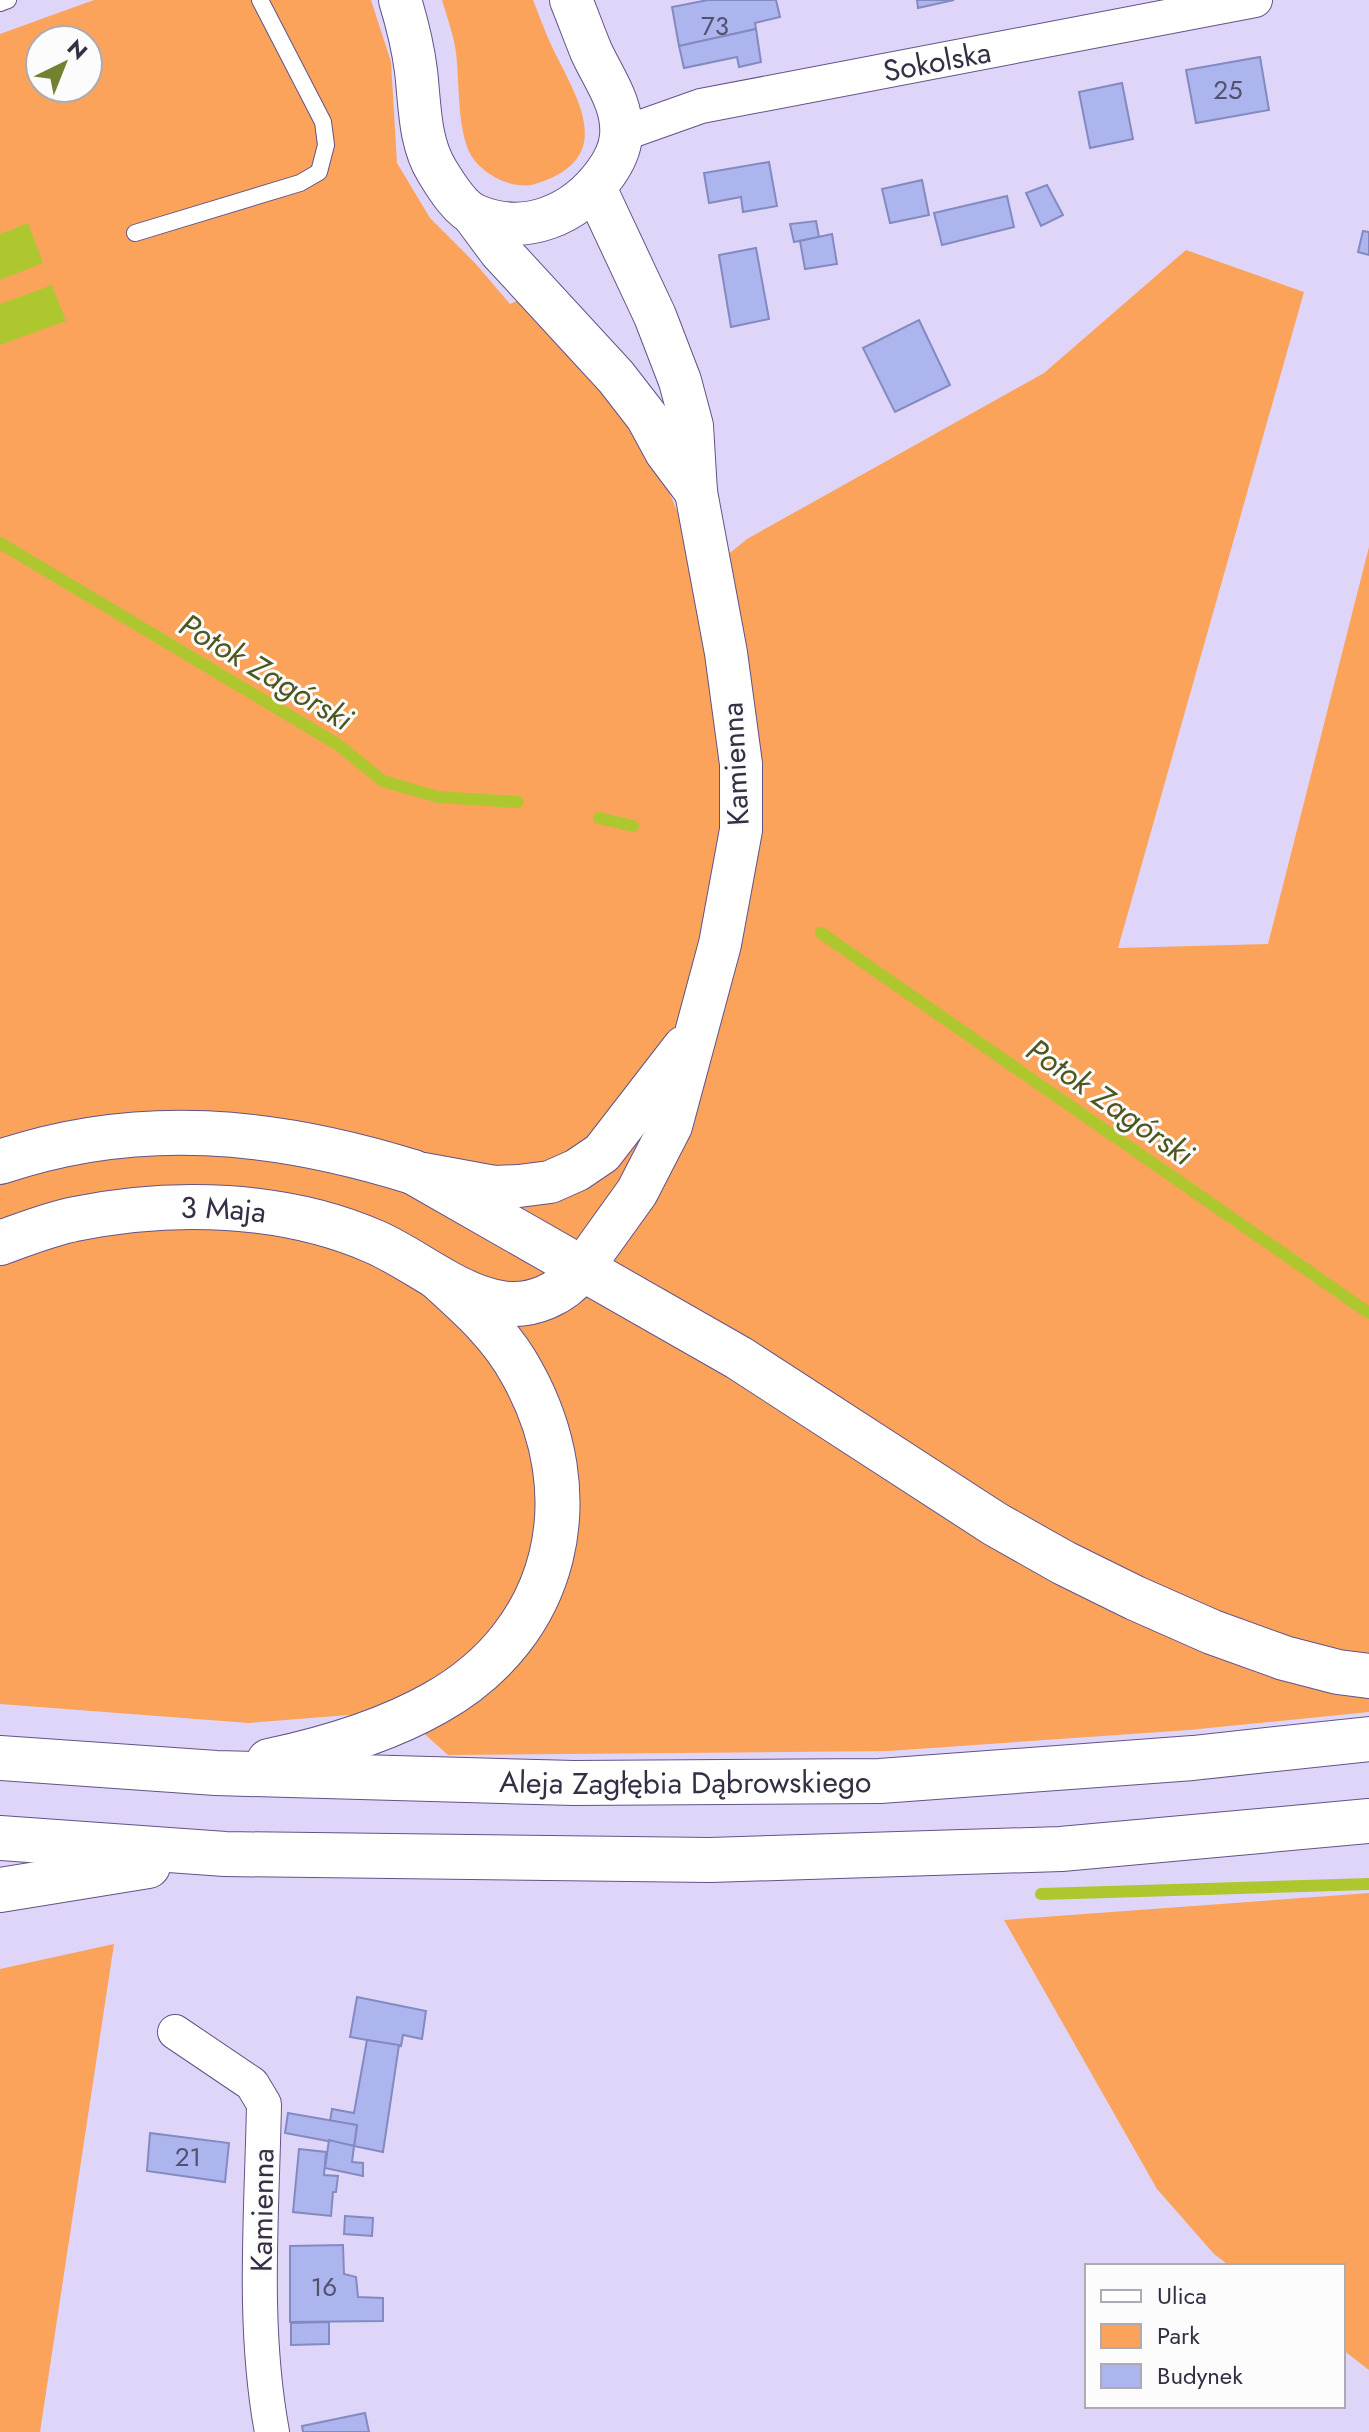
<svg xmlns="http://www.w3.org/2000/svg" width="1369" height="2432" font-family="Jost,sans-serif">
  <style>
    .green { fill: #fba35a; fill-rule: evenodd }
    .water { fill: #afc72e }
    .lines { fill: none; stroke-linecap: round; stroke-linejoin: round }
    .stream { stroke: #afc72e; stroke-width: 12 }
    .building { fill: #adb5ef; stroke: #838ac1; stroke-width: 2 }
    .service-casing { stroke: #635386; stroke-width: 18 }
    .minor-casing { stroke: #635386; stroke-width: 36 }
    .tertiary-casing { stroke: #635386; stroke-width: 44 }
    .secondary-casing { stroke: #635386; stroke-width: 46 }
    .primary-casing { stroke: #635386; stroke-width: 46 }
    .service { stroke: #fff; stroke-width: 16 }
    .minor { stroke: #fff; stroke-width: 34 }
    .tertiary { stroke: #fff; stroke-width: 42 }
    .secondary { stroke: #fff; stroke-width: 44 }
    .primary { stroke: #fff; stroke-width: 44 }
    .labels { text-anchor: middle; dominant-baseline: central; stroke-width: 6; stroke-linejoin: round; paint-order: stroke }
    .number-label { font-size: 26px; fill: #535070 }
    .street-label { font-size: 30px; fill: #352e45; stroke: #fcfcfc }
    .water-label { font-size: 32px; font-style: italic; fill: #4d571f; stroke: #fcfcfc }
  </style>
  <rect width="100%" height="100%" fill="#dfd5f9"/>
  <g class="green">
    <path d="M 94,0 L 371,0 L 391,62 L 397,163 L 430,218 L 475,263 L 510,304 L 519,300 L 581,363 L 661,473 L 704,574 L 747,539 L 1044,373 L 1186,250 L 1304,292 L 1118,948 L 1268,944 L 1369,547 L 1369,1712 L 1189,1730 L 888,1751 L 448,1755 L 399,1711 L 249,1723 L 0,1704 L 0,34 ZM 40,40 L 88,40 L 88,88 L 40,88 Z"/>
    <path d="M 442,0 L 533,0 C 540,17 546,35 554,51 C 580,103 616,159 535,184 C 515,190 488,177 475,161 C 456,138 460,82 456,53 C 454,36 447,17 442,0 Z"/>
    <path d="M 1369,1893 L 1369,2370 L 1343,2350 L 1343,2266 L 1230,2266 L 1214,2254 L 1157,2189 L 1004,1920 Z"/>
    <path d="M 114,1944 L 40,2432 L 0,2432 L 0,1969 Z"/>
  </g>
  <g class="water">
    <path d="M 28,223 L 43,263 L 0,280 L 0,234 Z"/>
    <path d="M 52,285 L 66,321 L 0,345 L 0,304 Z"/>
  </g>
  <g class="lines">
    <g class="stream">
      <path d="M 0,543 L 337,744 L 383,781 L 438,797 L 518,802"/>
      <path d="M 599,818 L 633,826"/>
      <path d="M 821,933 L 1369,1313"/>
      <path d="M 1041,1894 L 1369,1884"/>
    </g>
  </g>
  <g class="building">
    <path d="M 708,0 L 776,0 L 780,17 L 755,23 L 756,29 L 679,46 L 672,7 Z"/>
    <path d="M 917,0 L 954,0 L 918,8 Z"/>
    <path d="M 756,29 L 761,62 L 739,67 L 737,57 L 684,68 L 679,46 Z"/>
    <path d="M 1260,57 L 1269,110 L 1196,123 L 1186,70 Z"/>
    <path d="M 1122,83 L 1133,139 L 1090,148 L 1079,92 Z"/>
    <path d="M 769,162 L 777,206 L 743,212 L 741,197 L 709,203 L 704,173 Z"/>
    <path d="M 922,180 L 929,215 L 890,223 L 882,189 Z"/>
    <path d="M 1047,185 L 1063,215 L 1041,226 L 1026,193 Z"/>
    <path d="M 1007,196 L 1014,227 L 942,245 L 934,213 Z"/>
    <path d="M 816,221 L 819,237 L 794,242 L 790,224 Z"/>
    <path d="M 1363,231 L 1369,232 L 1369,255 L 1358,252 Z"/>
    <path d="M 832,234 L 837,264 L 805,269 L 800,241 Z"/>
    <path d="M 756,248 L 769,319 L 731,327 L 719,255 Z"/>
    <path d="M 919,320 L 950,385 L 895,412 L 863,348 Z"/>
    <path d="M 357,1997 L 426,2011 L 422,2039 L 403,2035 L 401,2046 L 350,2037 Z"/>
    <path d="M 367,2040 L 399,2045 L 383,2152 L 354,2146 L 357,2125 L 330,2121 L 332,2109 L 354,2113 Z"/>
    <path d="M 288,2113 L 357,2125 L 354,2146 L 285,2133 Z"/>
    <path d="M 150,2133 L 229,2143 L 225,2182 L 147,2171 Z"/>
    <path d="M 329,2140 L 354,2146 L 352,2162 L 363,2163 L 363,2176 L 325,2168 Z"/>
    <path d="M 299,2149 L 326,2152 L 324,2175 L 338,2176 L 336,2192 L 333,2192 L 331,2216 L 293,2212 Z"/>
    <path d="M 345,2216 L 373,2218 L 372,2236 L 344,2234 Z"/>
    <path d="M 343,2245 L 344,2274 L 356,2277 L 358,2297 L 383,2298 L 383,2321 L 290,2322 L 290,2246 Z"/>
    <path d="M 329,2322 L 329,2344 L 291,2345 L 291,2323 Z"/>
    <path d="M 365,2413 L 369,2432 L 303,2432 L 302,2426 Z"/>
  </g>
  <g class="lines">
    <g class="service-casing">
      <g id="service">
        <path d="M 0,3 L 8,0"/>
        <path d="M 135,233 L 300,183 L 319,172 L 326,145 L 323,122 L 260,0"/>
      </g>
    </g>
    <g class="minor-casing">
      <g id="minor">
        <path id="s1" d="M 622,134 L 701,106 L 1255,0"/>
        <path d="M 175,2032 L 252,2084 L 264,2104 C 262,2213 252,2324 272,2432"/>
      </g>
    </g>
    <g class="tertiary-casing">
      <g id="tertiary">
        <path d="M 400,0 C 407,23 413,47 416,71 C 420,105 419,142 437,171 C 446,186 461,210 477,216 C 526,236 575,215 605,174 C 613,163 620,150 621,136 C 624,104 603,78 591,51 C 584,34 578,17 571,0"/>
        <path d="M 474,216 L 500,251 L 616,377 L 647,417 L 666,452 L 696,492"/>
        <path d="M 423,1174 L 494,1187 L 519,1186 L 550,1182 L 577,1170 L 602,1153 L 684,1047"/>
        <path d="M 581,1270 L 637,1192 L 671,1126 L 720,944 L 741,830 L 741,764 L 726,653 L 696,492 L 692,426 L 680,381 L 655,316 L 595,188"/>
      </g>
    </g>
    <g class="secondary-casing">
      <g id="secondary">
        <path d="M 0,1162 C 139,1115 275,1129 413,1172"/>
        <path id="s2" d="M 0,1243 C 25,1234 50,1224 75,1219 C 172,1199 284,1202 375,1242 C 416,1260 456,1296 501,1303 C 532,1308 562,1294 581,1270"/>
      </g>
    </g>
    <g class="primary-casing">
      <g id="primary">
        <path d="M 413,1172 L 739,1358 L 995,1524 L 1064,1563 L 1135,1598 L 1212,1632 L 1284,1658 L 1338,1672 L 1369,1676"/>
        <path id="s3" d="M 0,1758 L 216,1773 L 574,1783 L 880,1781 L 1193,1758 L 1369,1739"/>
        <path d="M 269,1761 C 325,1749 384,1732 435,1703 C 560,1633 590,1495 522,1373 C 501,1334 470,1307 438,1278"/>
        <path d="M 0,1838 L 225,1854 L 710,1860 L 1061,1849 L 1369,1821"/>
        <path d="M 0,1890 L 148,1866"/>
      </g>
    </g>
    <use href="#service" class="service"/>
    <use href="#minor" class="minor"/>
    <use href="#tertiary" class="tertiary"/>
    <use href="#secondary" class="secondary"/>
    <use href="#primary" class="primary"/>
  </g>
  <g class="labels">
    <g class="number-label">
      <text x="715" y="26">73</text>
      <text x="1228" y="90">25</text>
      <text x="188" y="2157">21</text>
      <text x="324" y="2287">16</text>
    </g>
    <g class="street-label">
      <text stroke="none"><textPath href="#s1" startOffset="324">Sokolska</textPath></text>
      <text transform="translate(735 764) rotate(-93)">Kamienna</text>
      <text stroke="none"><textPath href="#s2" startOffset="228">3 Maja</textPath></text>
      <text stroke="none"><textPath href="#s3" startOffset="686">Aleja Zagłębia Dąbrowskiego</textPath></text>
      <text transform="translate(262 2210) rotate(-89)">Kamienna</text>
    </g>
    <g class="water-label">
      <text transform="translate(266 672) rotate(31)">Potok Zagórski</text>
      <text transform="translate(1110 1102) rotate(35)">Potok Zagórski</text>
    </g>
  </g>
  <rect x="1085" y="2264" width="260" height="144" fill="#fcfcfc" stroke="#acaab3" stroke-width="2"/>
  <rect x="1101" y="2290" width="40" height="12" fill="#ffffff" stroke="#acaab3" stroke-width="2"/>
  <text x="1157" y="2304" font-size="24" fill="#352e45">Ulica</text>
  <rect x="1101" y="2324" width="40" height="24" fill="#fba35a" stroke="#acaab3" stroke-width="2"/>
  <text x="1157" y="2344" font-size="24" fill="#352e45">Park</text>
  <rect x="1101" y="2364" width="40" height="24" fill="#adb5ef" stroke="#acaab3" stroke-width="2"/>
  <text x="1157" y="2384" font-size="24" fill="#352e45">Budynek</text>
  <g transform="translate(64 64) rotate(43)"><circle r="38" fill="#fcfcfc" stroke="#acaab3" stroke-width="2"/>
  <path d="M0-6L14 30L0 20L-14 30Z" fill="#738230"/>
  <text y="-12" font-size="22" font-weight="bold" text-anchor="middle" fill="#352e45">N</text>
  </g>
</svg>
